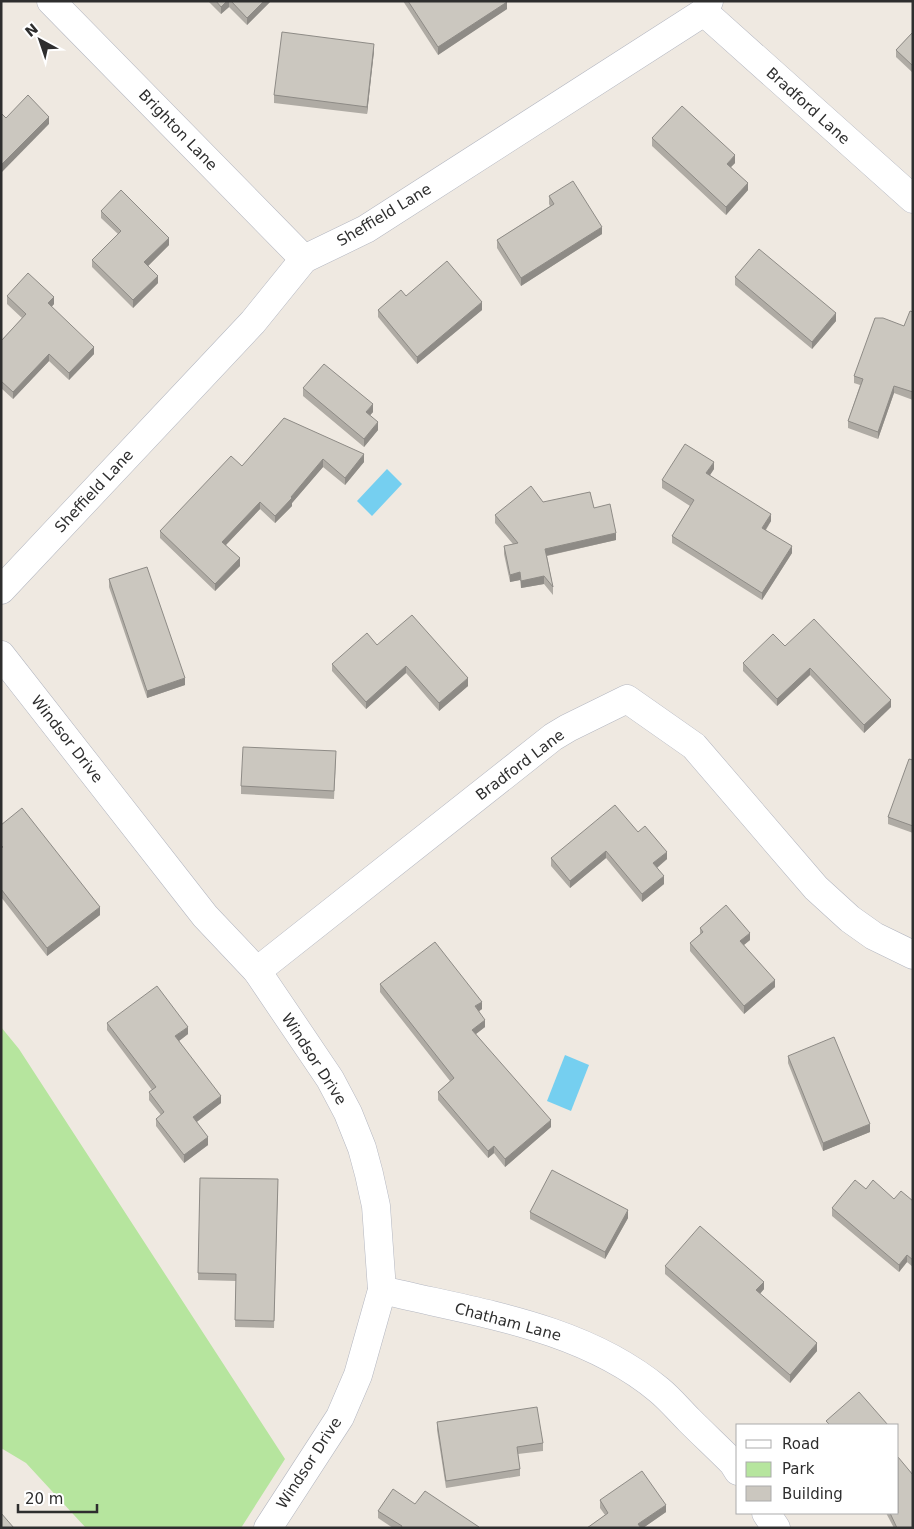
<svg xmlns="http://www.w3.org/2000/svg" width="914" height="1529" font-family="'DejaVu Sans',sans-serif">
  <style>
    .green { fill: #b6e59e }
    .water { fill: #75cff0 }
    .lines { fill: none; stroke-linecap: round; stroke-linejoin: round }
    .minor-casing { stroke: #b4b7c1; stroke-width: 29 }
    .minor { stroke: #fff; stroke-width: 28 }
    .wall { fill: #afaba4 }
    .shaded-wall { fill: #8e8b86 }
    .building { fill: #cbc7bf; stroke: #8e8b86 }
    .labels { text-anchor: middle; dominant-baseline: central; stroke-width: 4; stroke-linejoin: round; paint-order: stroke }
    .street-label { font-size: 15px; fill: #2e2e2e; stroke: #fff }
  </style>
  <rect width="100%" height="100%" fill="#efe9e1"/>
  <path class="green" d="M 1,1027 L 19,1049 L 285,1459 L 241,1528 L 86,1528 L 26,1463 L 1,1448 Z"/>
  <g class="water">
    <path d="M 387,469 L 402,484 L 372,516 L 357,501 Z"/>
    <path d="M 565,1055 L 589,1065 L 571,1111 L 547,1101 Z"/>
  </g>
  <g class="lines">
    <g class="minor-casing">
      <g id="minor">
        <path d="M 51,1 L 304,259"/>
        <path d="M 704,12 L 913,199"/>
        <path d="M 1,590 L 253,322 L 304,259 L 366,229 L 704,12 L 709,1"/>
        <path d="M 1,655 L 205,916 L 257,971 L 330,1079 L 348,1113 L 362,1148 L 369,1174 L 376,1206 L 382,1290 L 358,1375 L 340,1417 L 268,1528"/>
        <path d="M 257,971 L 553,737 L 568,728 L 627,699 L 694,746 L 816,888 L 850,919 L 874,936 L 913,955"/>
        <path d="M 382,1290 C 477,1313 582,1326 659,1390 C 670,1399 679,1410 689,1420 C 703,1434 718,1448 733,1463 L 738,1471"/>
        <path d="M 766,1513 L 776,1528"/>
      </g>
    </g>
    <use href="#minor" class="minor"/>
  </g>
  <g class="wall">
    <path d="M 208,1 L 271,1 L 247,25 L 229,7 L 221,14 Z"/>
    <path d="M 403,1 L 507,1 L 507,9 L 438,55 Z"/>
    <path d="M 913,32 L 913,73 L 896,57 L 896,50 Z"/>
    <path d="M 374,51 L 367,114 L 274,103 L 274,95 Z"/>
    <path d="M 652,138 L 735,163 L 731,167 L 748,190 L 726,215 L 652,146 Z"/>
    <path d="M 549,196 L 602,234 L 521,286 L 497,248 L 497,240 L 550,206 L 549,204 Z"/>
    <path d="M 101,211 L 169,245 L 148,266 L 158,283 L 133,308 L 92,267 L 92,260 L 118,234 L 101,218 Z"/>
    <path d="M 735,277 L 836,321 L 812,349 L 735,285 Z"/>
    <path d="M 7,296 L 54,304 L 51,307 L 94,354 L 69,380 L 49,361 L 13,399 L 1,388 L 1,341 L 22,318 L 7,304 Z"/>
    <path d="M 406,296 L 482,310 L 417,364 L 378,317 L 378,310 Z"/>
    <path d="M 913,312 L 913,400 L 894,393 L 878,439 L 848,428 L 848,421 L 860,385 L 854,383 L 854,376 L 904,326 Z"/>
    <path d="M 303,388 L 373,412 L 369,416 L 378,430 L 364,447 L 303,396 Z"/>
    <path d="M 284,418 L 364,462 L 345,485 L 323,467 L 292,503 L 292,506 L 275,523 L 260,509 L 226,545 L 240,566 L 215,591 L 160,538 L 160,531 L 242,466 Z"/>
    <path d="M 714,469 L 710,475 L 771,521 L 766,530 L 792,553 L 762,600 L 672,543 L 672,536 L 690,506 L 662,488 L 662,480 Z"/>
    <path d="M 543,502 L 594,508 L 616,540 L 547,556 L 553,587 L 553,595 L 544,584 L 521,588 L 520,580 L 510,582 L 504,554 L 504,546 L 513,544 L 495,523 L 495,515 Z"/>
    <path d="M 109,579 L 185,685 L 147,698 L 109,587 Z"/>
    <path d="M 377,645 L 468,686 L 439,711 L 406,673 L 366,709 L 332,671 L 332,664 Z"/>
    <path d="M 785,646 L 891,707 L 864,733 L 810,675 L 777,706 L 743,671 L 743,663 Z"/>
    <path d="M 336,759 L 334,799 L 241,794 L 241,786 Z"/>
    <path d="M 913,760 L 913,833 L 888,824 L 888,817 Z"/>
    <path d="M 1,825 L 100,915 L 47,956 L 1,897 Z"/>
    <path d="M 638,832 L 667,859 L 657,868 L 664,884 L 642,902 L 606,858 L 570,888 L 551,866 L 551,858 Z"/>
    <path d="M 700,928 L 750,940 L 744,945 L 775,987 L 744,1014 L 690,951 L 690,943 L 700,934 Z"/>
    <path d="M 380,984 L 482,1009 L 479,1011 L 485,1027 L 476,1034 L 551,1127 L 505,1167 L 494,1153 L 488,1158 L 438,1100 L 438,1092 L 450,1081 L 380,992 Z"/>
    <path d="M 107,1023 L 188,1034 L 179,1041 L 221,1103 L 196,1122 L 208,1145 L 184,1163 L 156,1126 L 156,1119 L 161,1115 L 149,1100 L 149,1092 L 152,1090 L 107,1030 Z"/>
    <path d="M 788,1056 L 870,1132 L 823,1151 L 788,1063 Z"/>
    <path d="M 200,1178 L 278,1179 L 274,1328 L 235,1327 L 236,1281 L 198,1280 Z"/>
    <path d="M 866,1189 L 894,1199 L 913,1201 L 913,1267 L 907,1262 L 899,1272 L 832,1216 L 832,1208 Z"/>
    <path d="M 530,1212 L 628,1218 L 605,1259 L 530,1219 Z"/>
    <path d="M 665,1266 L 764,1289 L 760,1294 L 817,1351 L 790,1383 L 665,1274 Z"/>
    <path d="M 437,1422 L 543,1443 L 543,1451 L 518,1454 L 520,1469 L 520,1476 L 446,1488 L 437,1430 Z"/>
    <path d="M 600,1500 L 666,1512 L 643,1528 L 587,1528 L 605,1515 L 600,1508 Z"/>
    <path d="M 415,1504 L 479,1528 L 393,1528 L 378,1518 L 378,1511 Z"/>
    <path d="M 886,1513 L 898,1513 L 913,1528 L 894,1528 Z"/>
  </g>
  <g class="shaded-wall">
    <path d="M 227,1 L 229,1 L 229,7 L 221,14 L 221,7 Z"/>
    <path d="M 264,1 L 271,1 L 247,25 L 247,18 Z"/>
    <path d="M 507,2 L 507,9 L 438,55 L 438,47 Z"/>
    <path d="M 374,44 L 374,51 L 367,114 L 367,107 Z"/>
    <path d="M 49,117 L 49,124 L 1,173 L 1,165 Z"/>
    <path d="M 735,155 L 735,163 L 727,171 L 727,164 Z"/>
    <path d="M 748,183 L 748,190 L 726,215 L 726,207 Z"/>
    <path d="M 602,227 L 602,234 L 521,286 L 521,278 Z"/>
    <path d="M 169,238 L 169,245 L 144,270 L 144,262 Z"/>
    <path d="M 158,276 L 158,283 L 133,308 L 133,300 Z"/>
    <path d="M 54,297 L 54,304 L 48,311 L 48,303 Z"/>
    <path d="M 482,302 L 482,310 L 417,364 L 417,357 Z"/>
    <path d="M 836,313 L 836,321 L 812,349 L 812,342 Z"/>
    <path d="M 94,347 L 94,354 L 69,380 L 69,373 Z"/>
    <path d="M 49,354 L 49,361 L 13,399 L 13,392 Z"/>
    <path d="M 894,386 L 894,393 L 878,439 L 878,432 Z"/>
    <path d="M 373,404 L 373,412 L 366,420 L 366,412 Z"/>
    <path d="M 378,422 L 378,430 L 364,447 L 364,439 Z"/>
    <path d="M 364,454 L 364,462 L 345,485 L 345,478 Z"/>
    <path d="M 323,459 L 323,467 L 292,503 L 292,506 L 275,523 L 275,516 Z"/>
    <path d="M 714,462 L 714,469 L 706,481 L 706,473 Z"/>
    <path d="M 260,502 L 260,509 L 222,549 L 222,542 Z"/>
    <path d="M 771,514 L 771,521 L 762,535 L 762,528 Z"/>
    <path d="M 616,533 L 616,540 L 545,556 L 545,549 Z"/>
    <path d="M 792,546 L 792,553 L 762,600 L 762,593 Z"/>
    <path d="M 240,558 L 240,566 L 215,591 L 215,584 Z"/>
    <path d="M 520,572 L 520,580 L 510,582 L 510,575 Z"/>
    <path d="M 544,576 L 544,584 L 521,588 L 521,581 Z"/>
    <path d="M 406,666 L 406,673 L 366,709 L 366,702 Z"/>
    <path d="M 810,668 L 810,675 L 777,706 L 777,699 Z"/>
    <path d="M 185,678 L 185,685 L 147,698 L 147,691 Z"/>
    <path d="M 468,678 L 468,686 L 439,711 L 439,703 Z"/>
    <path d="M 891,700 L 891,707 L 864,733 L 864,725 Z"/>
    <path d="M 606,851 L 606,858 L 570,888 L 570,881 Z"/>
    <path d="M 667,852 L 667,859 L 653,871 L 653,863 Z"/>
    <path d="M 664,876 L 664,884 L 642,902 L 642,894 Z"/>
    <path d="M 100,907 L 100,915 L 47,956 L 47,948 Z"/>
    <path d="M 750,933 L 750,940 L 740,948 L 740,941 Z"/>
    <path d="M 775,980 L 775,987 L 744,1014 L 744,1006 Z"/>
    <path d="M 482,1002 L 482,1009 L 475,1014 L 475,1006 Z"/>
    <path d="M 485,1020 L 485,1027 L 472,1037 L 472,1030 Z"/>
    <path d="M 188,1027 L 188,1034 L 175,1044 L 175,1036 Z"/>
    <path d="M 221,1096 L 221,1103 L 193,1125 L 193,1117 Z"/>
    <path d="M 551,1120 L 551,1127 L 505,1167 L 505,1159 Z"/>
    <path d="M 870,1124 L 870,1132 L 823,1151 L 823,1143 Z"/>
    <path d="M 208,1137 L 208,1145 L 184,1163 L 184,1155 Z"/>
    <path d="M 494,1146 L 494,1153 L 488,1158 L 488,1151 Z"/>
    <path d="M 628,1210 L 628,1218 L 605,1259 L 605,1252 Z"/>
    <path d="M 907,1255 L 907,1262 L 899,1272 L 899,1265 Z"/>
    <path d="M 764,1282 L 764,1289 L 756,1298 L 756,1290 Z"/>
    <path d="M 817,1343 L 817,1351 L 790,1383 L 790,1375 Z"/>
    <path d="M 666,1505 L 666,1512 L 643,1528 L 638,1528 L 638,1524 Z"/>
  </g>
  <g class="building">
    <path d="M 216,1 L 227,1 L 221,7 Z"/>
    <path d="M 231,1 L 264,1 L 247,18 Z"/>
    <path d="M 408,1 L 507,1 L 507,2 L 438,47 Z"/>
    <path d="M 282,32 L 374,44 L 367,107 L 274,95 Z"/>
    <path d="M 913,32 L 913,66 L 896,50 Z"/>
    <path d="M 28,95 L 49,117 L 1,165 L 1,113 L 6,118 Z"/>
    <path d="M 682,106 L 735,155 L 727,164 L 748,183 L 726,207 L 652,138 Z"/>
    <path d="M 573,181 L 602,227 L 521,278 L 497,240 L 554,204 L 549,196 Z"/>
    <path d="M 121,190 L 169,238 L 144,262 L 158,276 L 133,300 L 92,260 L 121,231 L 101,211 Z"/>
    <path d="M 759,249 L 836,313 L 812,342 L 735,277 Z"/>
    <path d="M 447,261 L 482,302 L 417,357 L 378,310 L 401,290 L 406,296 Z"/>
    <path d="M 28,273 L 54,297 L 48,303 L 94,347 L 69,373 L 49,354 L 13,392 L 1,381 L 1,341 L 26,314 L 7,296 Z"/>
    <path d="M 910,311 L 913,312 L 913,392 L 894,386 L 878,432 L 848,421 L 863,379 L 854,376 L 875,318 L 883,318 L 904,326 Z"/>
    <path d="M 324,364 L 373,404 L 366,412 L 378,422 L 364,439 L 303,388 Z"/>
    <path d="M 284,418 L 364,454 L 345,478 L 323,459 L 291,497 L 292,498 L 275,516 L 260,502 L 222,542 L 240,558 L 215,584 L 160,531 L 231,456 L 242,466 Z"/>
    <path d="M 685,444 L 714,462 L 706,473 L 771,514 L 762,528 L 792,546 L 762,593 L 672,536 L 694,500 L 662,480 Z"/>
    <path d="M 531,486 L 543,502 L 590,492 L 594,508 L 610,504 L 616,533 L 545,549 L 553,587 L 544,576 L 521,581 L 520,572 L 510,575 L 504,546 L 518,543 L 495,515 Z"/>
    <path d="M 147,567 L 185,678 L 147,691 L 109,579 Z"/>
    <path d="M 412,615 L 468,678 L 439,703 L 406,666 L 366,702 L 332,664 L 367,633 L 377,645 Z"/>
    <path d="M 814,619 L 891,700 L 864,725 L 810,668 L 777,699 L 743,663 L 773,634 L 785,646 Z"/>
    <path d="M 243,747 L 336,751 L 334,791 L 241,786 Z"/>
    <path d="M 909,759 L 913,760 L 913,826 L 888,817 Z"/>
    <path d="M 615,805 L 638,832 L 645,826 L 667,852 L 653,863 L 664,876 L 642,894 L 606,851 L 570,881 L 551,858 Z"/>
    <path d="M 22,808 L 100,907 L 47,948 L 1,889 L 1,848 L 3,847 L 1,845 L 1,825 Z"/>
    <path d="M 726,905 L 750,933 L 740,941 L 775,980 L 744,1006 L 690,943 L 703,932 L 700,928 Z"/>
    <path d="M 435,942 L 482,1002 L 475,1006 L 485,1020 L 472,1030 L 551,1120 L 505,1159 L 494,1146 L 488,1151 L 438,1092 L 454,1078 L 380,984 Z"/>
    <path d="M 157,986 L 188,1027 L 175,1036 L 221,1096 L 193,1117 L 208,1137 L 184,1155 L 156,1119 L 164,1112 L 149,1092 L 156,1087 L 107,1023 Z"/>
    <path d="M 834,1037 L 870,1124 L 823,1143 L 788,1056 Z"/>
    <path d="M 552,1170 L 628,1210 L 605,1252 L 530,1212 Z"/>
    <path d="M 200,1178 L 278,1179 L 274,1321 L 235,1320 L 236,1274 L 198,1273 Z"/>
    <path d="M 855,1180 L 866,1189 L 873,1180 L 894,1199 L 901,1191 L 913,1201 L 913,1260 L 907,1255 L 899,1265 L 832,1208 Z"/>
    <path d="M 700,1226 L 764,1282 L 756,1290 L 817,1343 L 790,1375 L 665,1266 Z"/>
    <path d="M 859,1392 L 888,1425 L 830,1425 L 826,1421 Z"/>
    <path d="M 537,1407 L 543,1443 L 517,1447 L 520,1469 L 446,1481 L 437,1422 Z"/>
    <path d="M 898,1457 L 913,1475 L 913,1528 L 897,1528 L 890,1513 L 898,1513 Z"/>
    <path d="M 642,1471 L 666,1505 L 638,1524 L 641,1528 L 587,1528 L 608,1513 L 600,1500 Z"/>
    <path d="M 393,1489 L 415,1504 L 425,1491 L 479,1527 L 478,1528 L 401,1528 L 402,1526 L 378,1511 Z"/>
    <path d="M 1,1513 L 14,1528 L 1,1528 Z"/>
  </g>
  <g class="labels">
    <g class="street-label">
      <text transform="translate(808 106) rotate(42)">Bradford Lane</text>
      <text transform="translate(178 130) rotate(46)">Brighton Lane</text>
      <text transform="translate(384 215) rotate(-31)">Sheffield Lane</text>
      <text transform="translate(94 491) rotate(-47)">Sheffield Lane</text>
      <text transform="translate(67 739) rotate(52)">Windsor Drive</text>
      <text transform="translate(520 765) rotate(-37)">Bradford Lane</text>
      <text transform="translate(314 1059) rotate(57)">Windsor Drive</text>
      <text transform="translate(508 1322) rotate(15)">Chatham Lane</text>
      <text transform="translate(309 1463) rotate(-57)">Windsor Drive</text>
    </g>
  </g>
  <rect width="914" height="1529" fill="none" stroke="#2e2e2e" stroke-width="5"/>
  <rect x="736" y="1424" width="162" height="90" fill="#ffffff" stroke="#ababab"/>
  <rect x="746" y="1440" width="25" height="8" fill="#ffffff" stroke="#ababab"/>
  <text x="782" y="1449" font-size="15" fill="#2e2e2e">Road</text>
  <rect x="746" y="1462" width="25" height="15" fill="#b6e59e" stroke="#ababab"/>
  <text x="782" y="1474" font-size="15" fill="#2e2e2e">Park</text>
  <rect x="746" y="1486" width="25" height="15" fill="#cbc7bf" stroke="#ababab"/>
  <text x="782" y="1499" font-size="15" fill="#2e2e2e">Building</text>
  <g transform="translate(40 40) rotate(320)" stroke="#ffffff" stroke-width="4" paint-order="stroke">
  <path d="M0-4L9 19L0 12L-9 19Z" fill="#2e2e2e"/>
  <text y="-8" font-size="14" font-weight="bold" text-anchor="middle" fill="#2e2e2e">N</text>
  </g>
  <path d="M18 1504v8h79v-8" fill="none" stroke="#2e2e2e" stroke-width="2.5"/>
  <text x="25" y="1504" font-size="15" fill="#2e2e2e" stroke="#ffffff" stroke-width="4" paint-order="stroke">20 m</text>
</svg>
